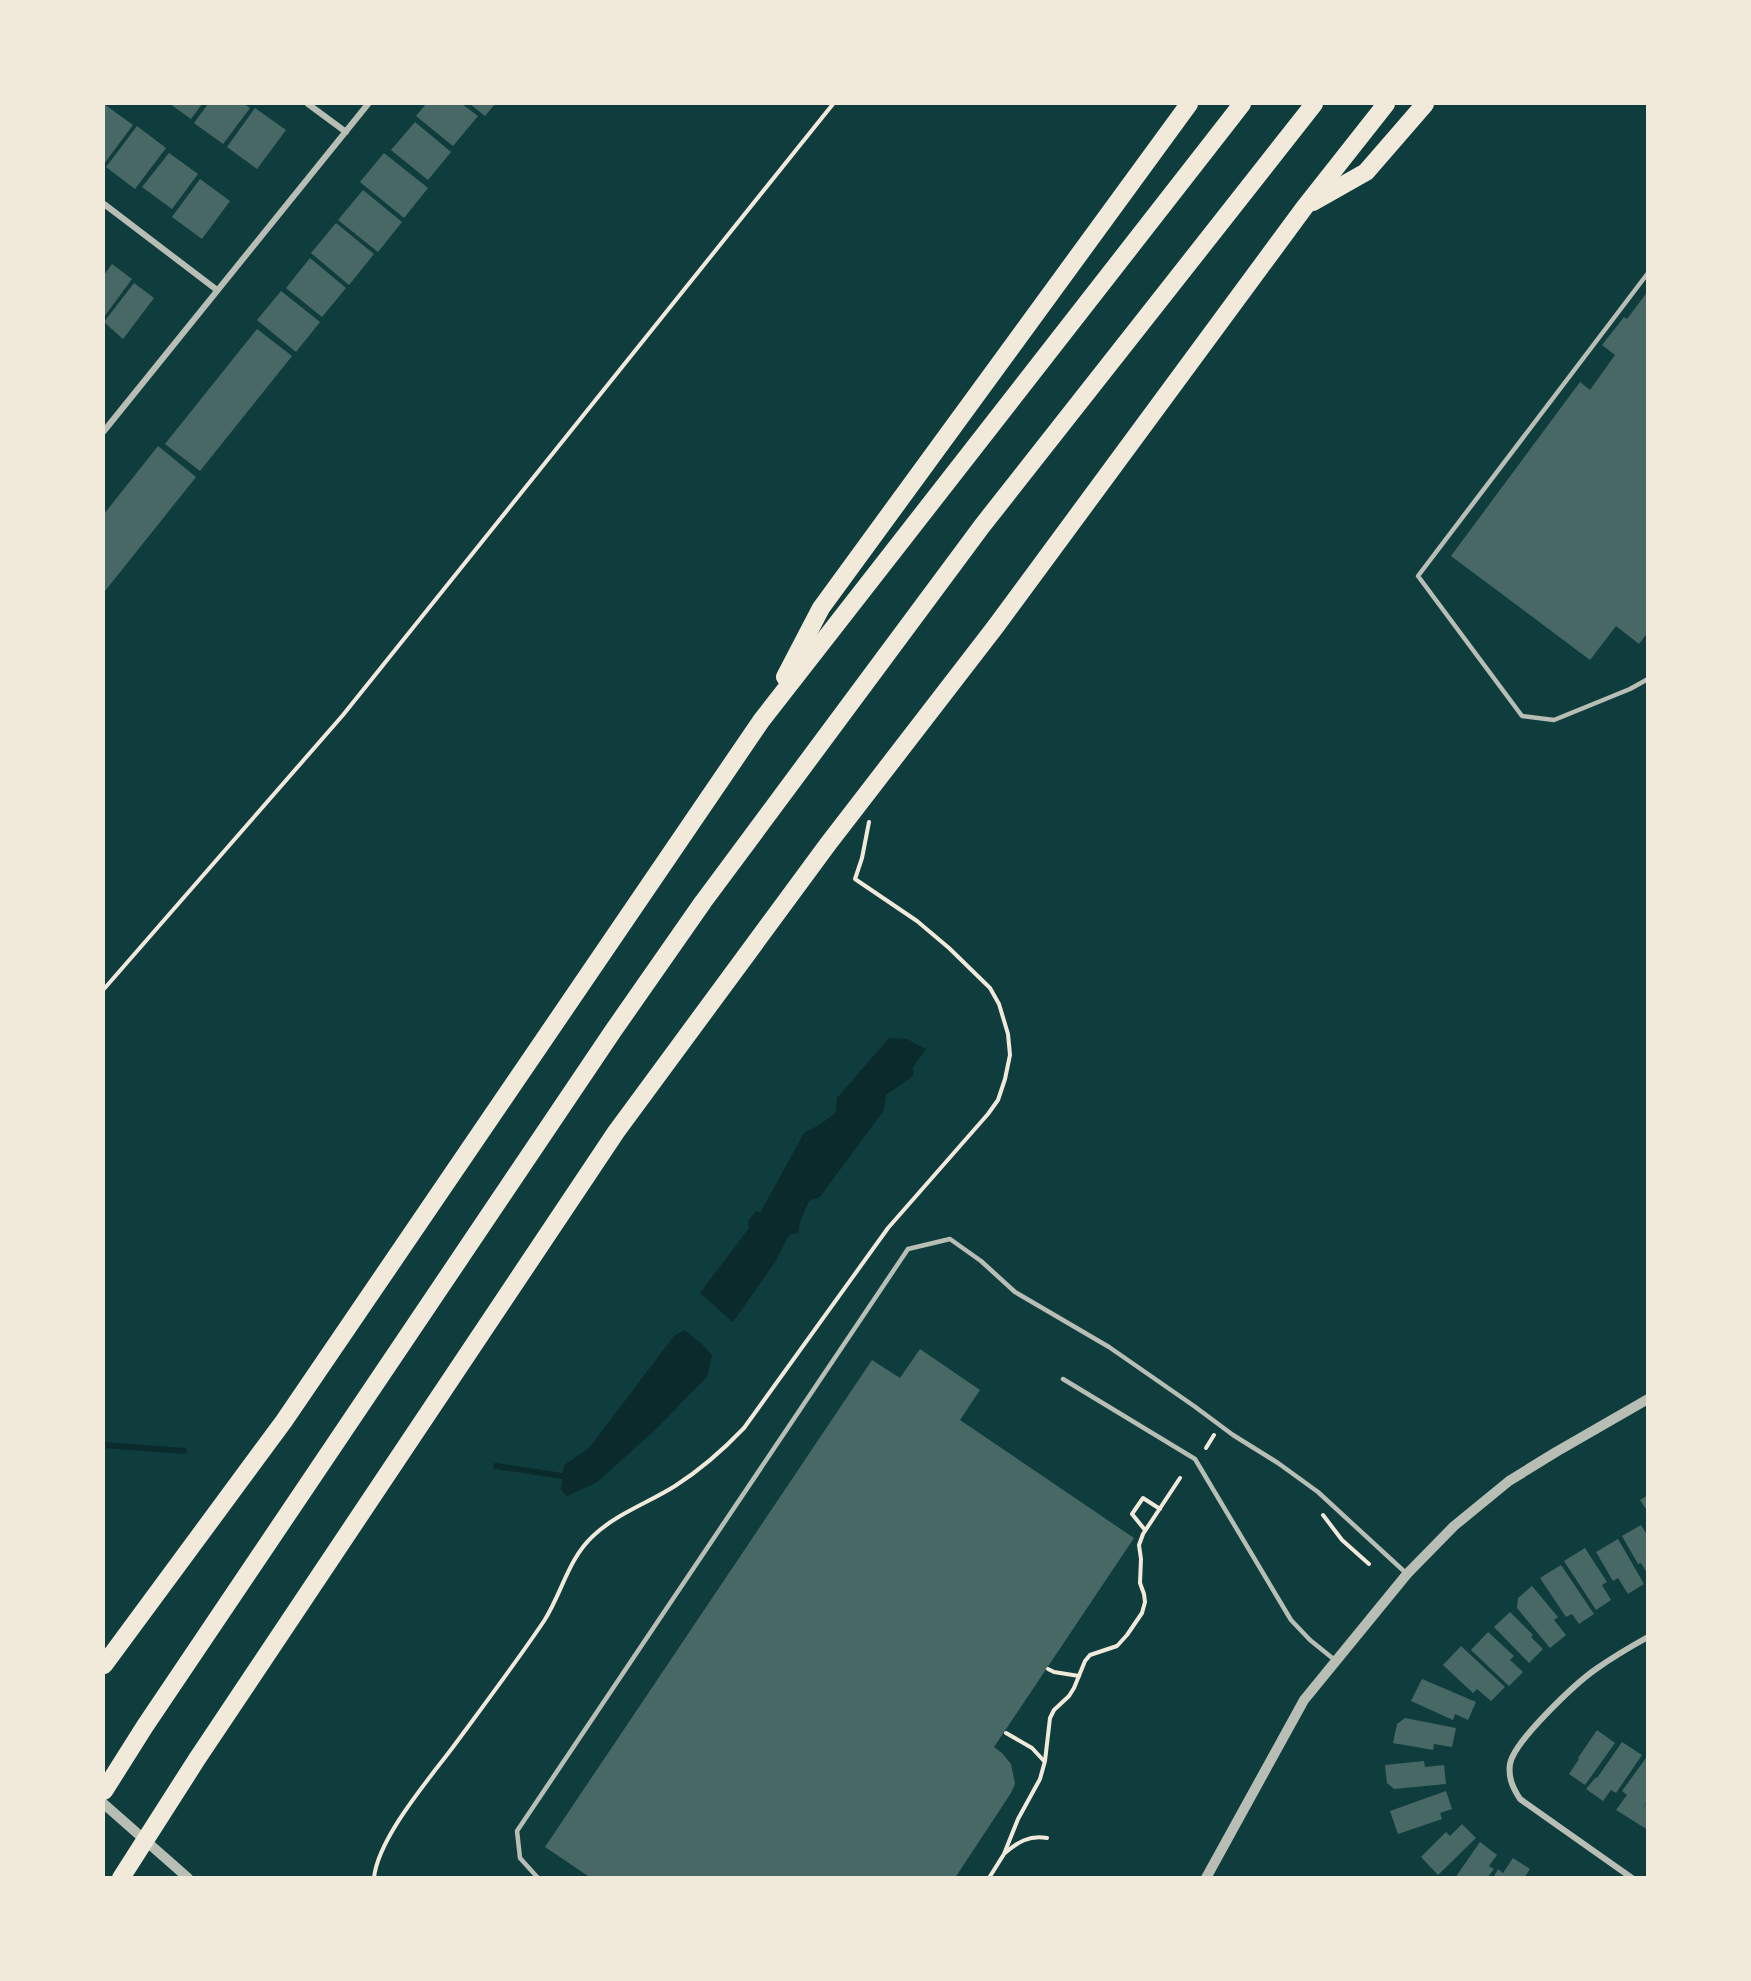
<svg xmlns="http://www.w3.org/2000/svg" width="1751" height="1981" font-family="Cabin,sans-serif">
  <style>
    .water { fill: #0a2a2b }
    .lines { fill: none; stroke-linecap: round; stroke-linejoin: round }
    .stream { stroke: #0a2a2b; stroke-width: 6 }
    .building { fill: #486865 }
    .path { stroke: #f1e9da; stroke-width: 4 }
    .service { stroke: #b8beb3; stroke-width: 4.5 }
    .minor { stroke: #b8beb3; stroke-width: 6 }
    .tertiary { stroke: #b8beb3; stroke-width: 10 }
    .motorway { stroke: #f1e9da; stroke-width: 18 }
  </style>
  <rect width="100%" height="100%" fill="#0f3d3e"/>
  <g class="water">
    <path d="M 889,1038 L 907,1039 L 926,1049 L 913,1067 L 913,1076 L 886,1095 L 884,1110 L 820,1197 L 809,1201 C 805,1212 798,1222 799,1233 L 789,1235 L 775,1262 L 733,1322 L 700,1293 L 749,1228 L 748,1221 L 756,1211 L 760,1213 L 804,1133 L 821,1124 L 836,1112 L 837,1098 Z"/>
    <path d="M 684,1330 L 701,1343 L 712,1355 L 707,1377 L 655,1430 L 596,1483 L 567,1496 L 561,1490 L 564,1465 L 589,1448 L 674,1336 Z"/>
  </g>
  <g class="lines">
    <g class="stream">
      <path d="M 104,1445 L 184,1451"/>
      <path d="M 496,1466 L 569,1477"/>
    </g>
  </g>
  <g class="building">
    <path d="M 104,104 L 133,125 L 104,164 Z"/>
    <path d="M 170,104 L 202,104 L 191,119 Z"/>
    <path d="M 208,104 L 244,104 L 250,108 L 223,144 L 194,123 Z"/>
    <path d="M 426,104 L 462,104 L 478,116 L 453,146 L 416,116 Z"/>
    <path d="M 470,104 L 495,104 L 485,116 Z"/>
    <path d="M 255,108 L 286,130 L 257,169 L 227,147 Z"/>
    <path d="M 415,122 L 451,152 L 428,180 L 391,150 Z"/>
    <path d="M 137,126 L 166,148 L 135,189 L 106,167 Z"/>
    <path d="M 169,153 L 198,174 L 172,209 L 142,187 Z"/>
    <path d="M 384,153 L 428,188 L 404,218 L 360,182 Z"/>
    <path d="M 200,179 L 230,201 L 202,239 L 172,217 Z"/>
    <path d="M 363,190 L 402,222 L 378,252 L 338,220 Z"/>
    <path d="M 336,223 L 374,254 L 349,285 L 311,253 Z"/>
    <path d="M 310,258 L 346,288 L 322,317 L 286,288 Z"/>
    <path d="M 112,264 L 132,279 L 104,317 L 104,275 Z"/>
    <path d="M 134,283 L 154,298 L 123,339 L 104,322 Z"/>
    <path d="M 281,291 L 320,322 L 296,352 L 257,320 Z"/>
    <path d="M 1648,291 L 1648,632 L 1639,644 L 1616,626 L 1590,660 L 1451,556 L 1580,382 L 1590,390 L 1615,355 L 1602,345 L 1624,317 L 1627,319 Z"/>
    <path d="M 257,329 L 292,356 L 200,471 L 165,444 Z"/>
    <path d="M 158,446 L 196,477 L 105,591 L 104,590 L 104,514 Z"/>
    <path d="M 920,1349 L 980,1390 L 960,1420 L 1134,1538 L 994,1747 L 1002,1753 L 1011,1764 L 1015,1784 L 1011,1793 L 955,1878 L 591,1878 L 545,1847 L 872,1360 L 900,1378 Z"/>
    <path d="M 1648,1495 L 1648,1512 L 1640,1500 Z"/>
    <path d="M 1641,1525 L 1648,1536 L 1648,1575 L 1641,1563 L 1638,1564 L 1622,1536 Z"/>
    <path d="M 1618,1539 L 1644,1584 L 1628,1594 L 1618,1578 L 1613,1581 L 1596,1552 Z"/>
    <path d="M 1585,1548 L 1607,1582 L 1602,1585 L 1611,1600 L 1596,1610 L 1564,1561 Z"/>
    <path d="M 1561,1565 L 1594,1614 L 1579,1624 L 1572,1614 L 1566,1617 L 1540,1578 Z"/>
    <path d="M 1532,1586 L 1558,1617 L 1554,1620 L 1566,1635 L 1550,1648 L 1517,1608 L 1518,1598 Z"/>
    <path d="M 1510,1612 L 1533,1635 L 1531,1637 L 1543,1649 L 1529,1663 L 1494,1627 Z"/>
    <path d="M 1488,1632 L 1514,1656 L 1510,1660 L 1523,1672 L 1509,1686 L 1471,1650 Z"/>
    <path d="M 1461,1646 L 1505,1687 L 1491,1701 L 1477,1689 L 1473,1693 L 1443,1665 Z"/>
    <path d="M 1422,1679 L 1476,1702 L 1468,1720 L 1455,1714 L 1453,1720 L 1411,1701 Z"/>
    <path d="M 1405,1718 L 1456,1728 L 1452,1747 L 1434,1744 L 1433,1750 L 1393,1743 L 1397,1724 Z"/>
    <path d="M 1597,1730 L 1615,1743 L 1585,1785 L 1569,1774 L 1579,1759 L 1578,1758 Z"/>
    <path d="M 1622,1742 L 1642,1755 L 1616,1793 L 1611,1790 L 1603,1801 L 1586,1789 L 1596,1777 L 1597,1778 Z"/>
    <path d="M 1646,1758 L 1648,1759 L 1648,1801 L 1641,1809 L 1648,1802 L 1648,1830 L 1616,1810 L 1627,1795 L 1622,1791 Z"/>
    <path d="M 1424,1761 L 1425,1767 L 1444,1765 L 1446,1784 L 1394,1789 L 1387,1783 L 1385,1765 Z"/>
    <path d="M 1446,1791 L 1452,1809 L 1440,1813 L 1442,1819 L 1398,1834 L 1390,1811 Z"/>
    <path d="M 1462,1824 L 1476,1838 L 1438,1875 L 1421,1857 L 1446,1832 L 1450,1836 Z"/>
    <path d="M 1480,1842 L 1497,1855 L 1489,1866 L 1494,1869 L 1487,1878 L 1455,1878 Z"/>
    <path d="M 1513,1858 L 1530,1869 L 1524,1878 L 1493,1878 L 1498,1869 L 1503,1873 Z"/>
  </g>
  <g class="lines">
    <g class="path">
      <path d="M 104,989 L 343,715 L 833,104"/>
      <path d="M 1206,1448 L 1214,1435"/>
      <path d="M 1323,1515 L 1342,1540 L 1369,1564"/>
      <path d="M 1145,1530 L 1132,1514 L 1143,1498 L 1160,1509"/>
      <path d="M 1048,1669 L 1054,1672 L 1079,1676"/>
      <path d="M 1006,1733 L 1032,1748 L 1044,1761"/>
      <path d="M 1005,1853 C 1018,1842 1029,1835 1047,1838"/>
      <path d="M 374,1878 C 378,1838 429,1779 453,1747 C 484,1705 515,1664 544,1621 C 562,1593 568,1559 593,1536 C 616,1514 648,1503 675,1486 C 700,1470 723,1450 744,1428 L 888,1228 L 988,1114 L 998,1100 L 1005,1079 L 1010,1055 L 1008,1034 L 999,1004 L 990,988 L 949,948 L 917,921 L 855,879 L 862,858 L 869,822"/>
      <path d="M 989,1878 L 1004,1854 L 1018,1819 L 1040,1779 L 1045,1761 L 1050,1718 L 1054,1710 L 1069,1696 L 1074,1688 L 1085,1661 L 1090,1655 L 1117,1646 L 1127,1635 L 1142,1613 L 1145,1602 L 1144,1594 L 1140,1583 L 1141,1559 L 1139,1545 L 1143,1534 L 1180,1478"/>
    </g>
    <g class="service">
      <path d="M 1648,273 L 1418,576 L 1522,716 L 1554,720 L 1630,689 L 1648,679"/>
      <path d="M 1063,1379 L 1195,1459 L 1291,1620 L 1310,1640 L 1336,1661"/>
      <path d="M 538,1878 L 520,1858 L 517,1831 L 908,1249 L 950,1239 L 981,1261 L 1015,1292 L 1109,1347 L 1194,1406 L 1233,1435 L 1278,1463 L 1318,1492 L 1407,1574"/>
    </g>
    <g class="minor">
      <path d="M 308,104 L 346,132"/>
      <path d="M 104,204 L 217,290"/>
      <path d="M 104,431 L 368,104"/>
      <path d="M 1632,1878 L 1520,1799 C 1513,1788 1508,1778 1510,1764 C 1514,1741 1576,1683 1596,1669 C 1613,1657 1630,1647 1648,1637"/>
    </g>
    <g class="tertiary">
      <path d="M 104,1804 L 188,1878"/>
      <path d="M 1206,1878 L 1304,1700 L 1407,1574 L 1454,1526 L 1509,1481 L 1556,1452 L 1648,1399"/>
    </g>
    <g class="motorway">
      <path d="M 1313,202 L 1366,172 L 1425,104"/>
      <path d="M 785,677 L 821,608 L 1189,104"/>
      <path d="M 104,1665 L 284,1421 L 761,721 L 1242,104"/>
      <path d="M 104,1791 L 145,1726 L 613,1031 L 703,902 L 982,526 L 1314,104"/>
      <path d="M 121,1878 L 197,1759 L 616,1132 L 828,844 L 996,626 L 1304,208 L 1386,104"/>
    </g>
  </g>
  <rect width="1751" height="1981" fill="none" stroke="#f1e9da" stroke-width="210"/>
</svg>
